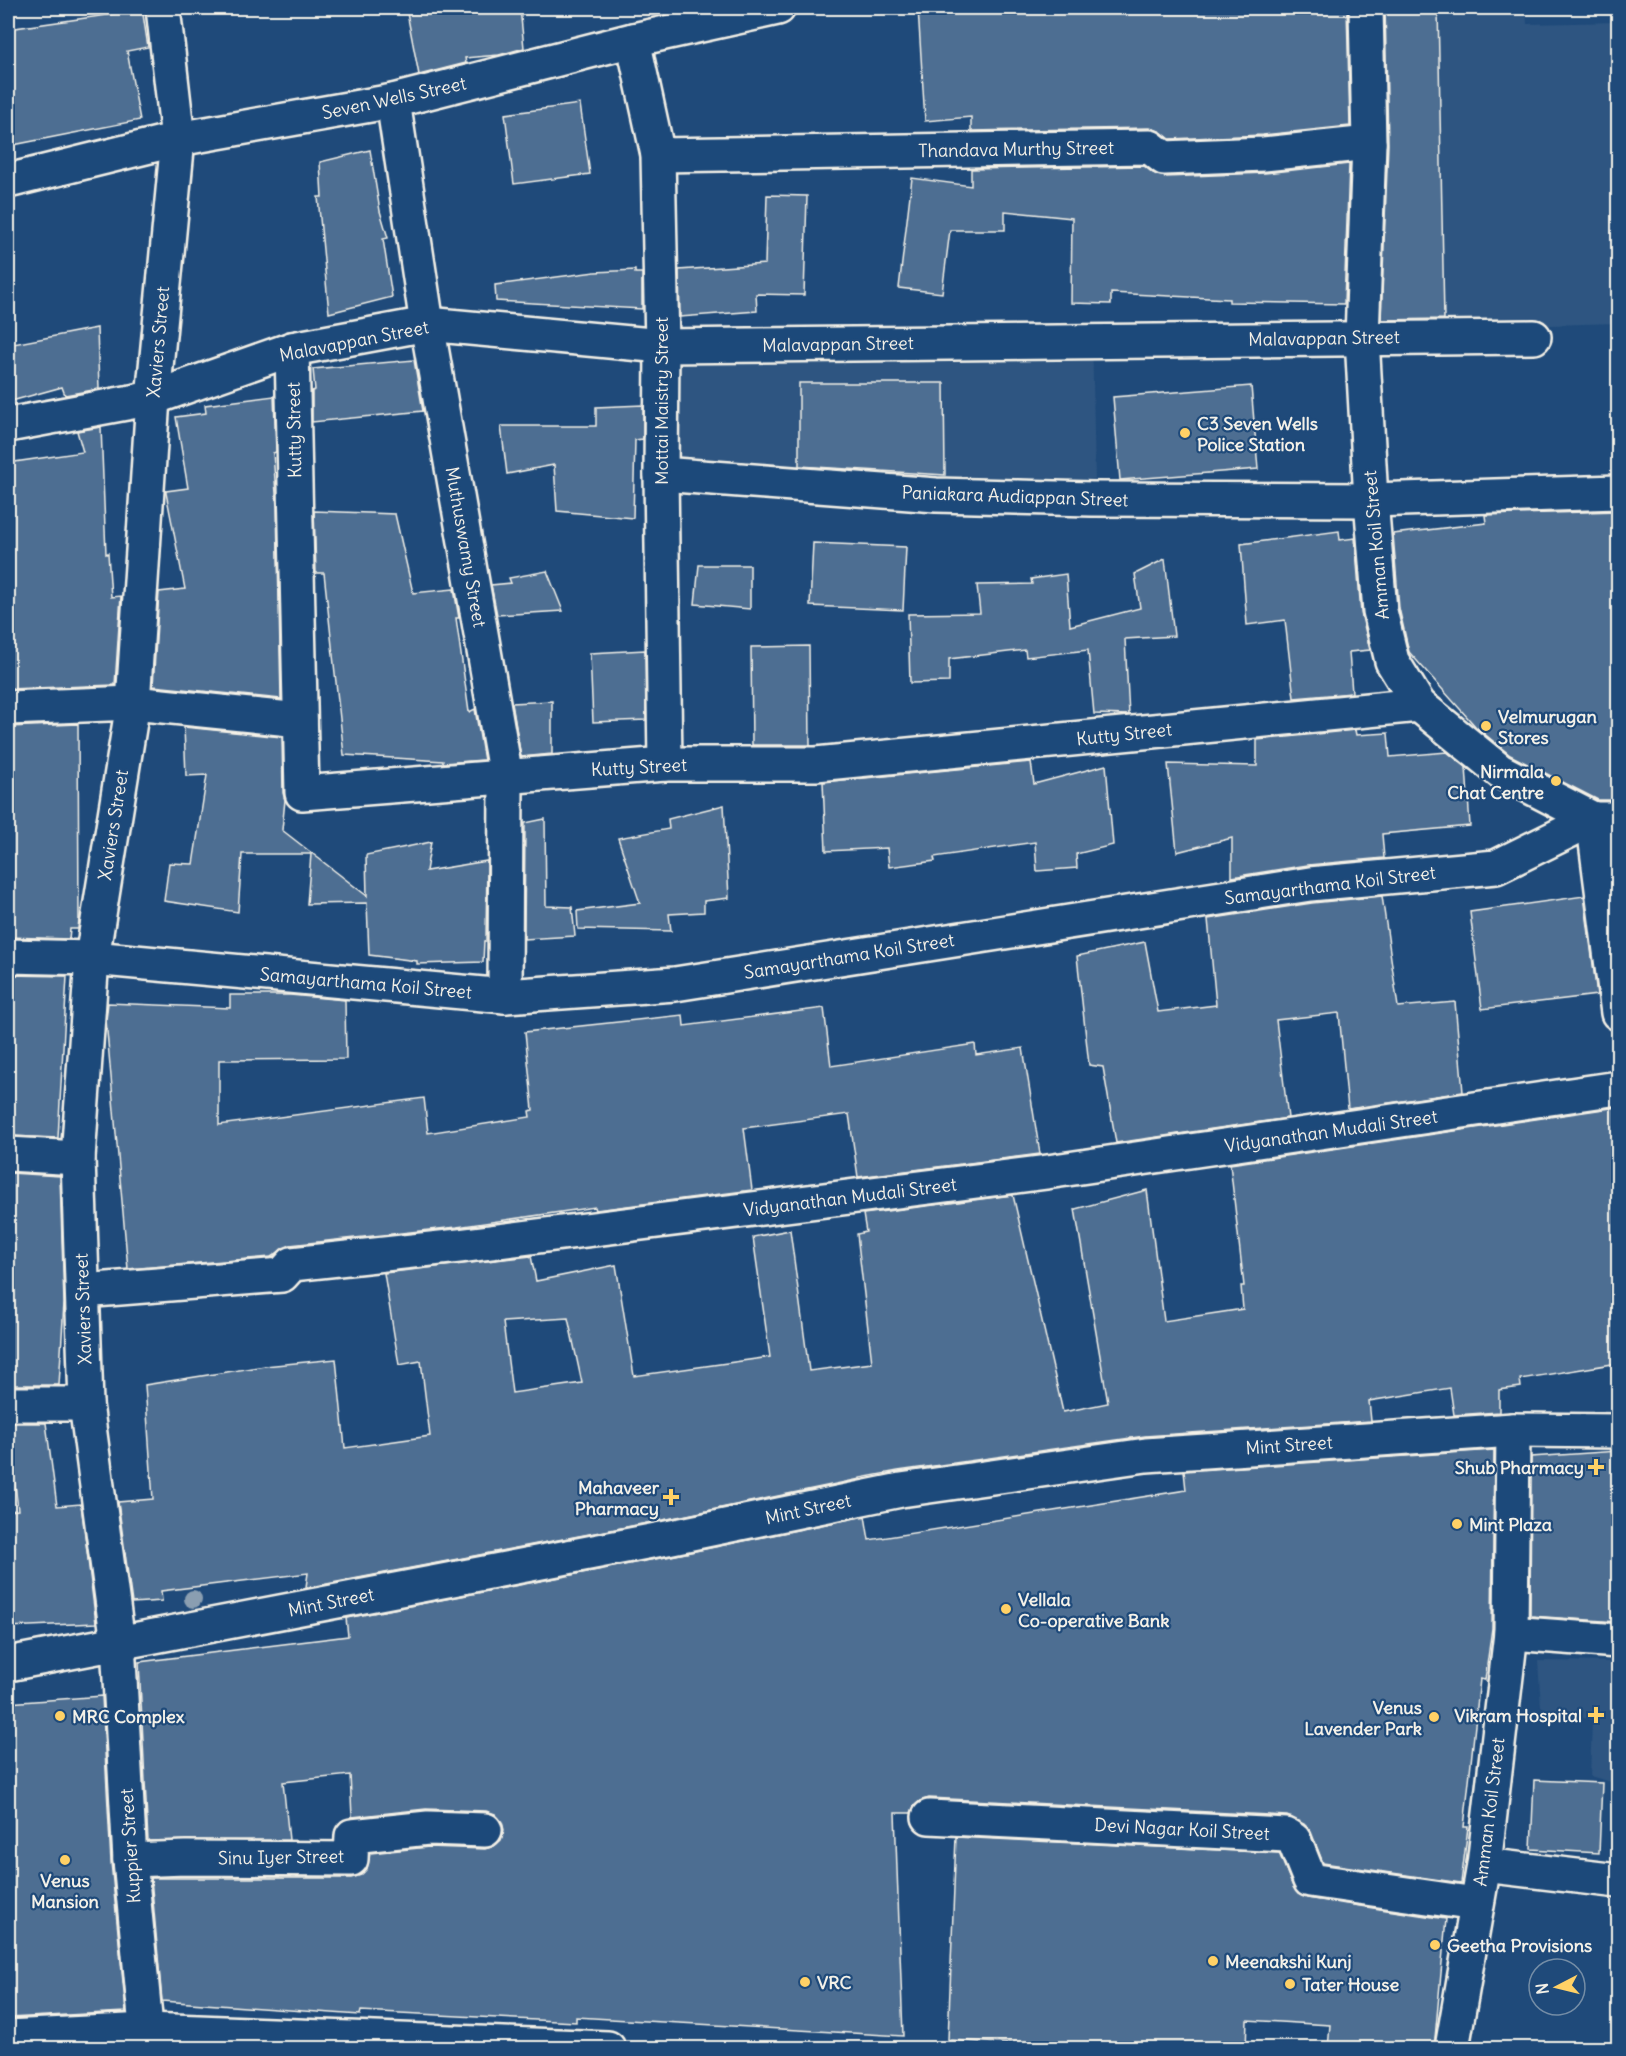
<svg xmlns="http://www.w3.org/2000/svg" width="1626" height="2056" font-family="Delius,sans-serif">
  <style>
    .built { fill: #2d5581 }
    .building { fill: #4d6e92; stroke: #f4f1e8; stroke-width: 1.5; fill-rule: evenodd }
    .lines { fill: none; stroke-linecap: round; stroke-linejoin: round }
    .minor-casing { stroke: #f4f1e8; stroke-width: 38 }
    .tertiary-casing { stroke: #f4f1e8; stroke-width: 38 }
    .minor { stroke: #1f4a7a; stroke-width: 33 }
    .tertiary { stroke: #1f4a7a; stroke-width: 33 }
    .tree { fill: #8a9eb1 }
    .poi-dot { fill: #ffd166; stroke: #1f4a7a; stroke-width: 2 }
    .labels { text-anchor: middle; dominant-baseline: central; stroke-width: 4.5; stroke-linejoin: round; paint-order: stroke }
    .street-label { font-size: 18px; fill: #f4f1e8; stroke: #1f4a7a }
    .poi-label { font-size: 18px; font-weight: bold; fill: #f4f1e8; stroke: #1f4a7a; text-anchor: start }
  </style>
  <rect width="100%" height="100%" fill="#1f4a7a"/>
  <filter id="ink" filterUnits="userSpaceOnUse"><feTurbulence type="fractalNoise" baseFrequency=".0167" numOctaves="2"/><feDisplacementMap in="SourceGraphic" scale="12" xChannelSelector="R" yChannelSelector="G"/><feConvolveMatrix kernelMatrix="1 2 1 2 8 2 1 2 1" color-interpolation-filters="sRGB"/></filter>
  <g filter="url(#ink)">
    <g class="built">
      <path d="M 1371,8 L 1526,8 L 1527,24 L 1618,22 L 1618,323 L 1377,330 Z"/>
      <path d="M 1092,329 L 1095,484 L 678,463 L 677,330 Z"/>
      <path d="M 1538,1661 L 1618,1662 L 1618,1731 L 1615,1783 L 1590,1776 L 1592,1720 L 1541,1707 Z"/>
    </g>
    <g class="building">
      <path d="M 128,8 L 142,8 L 148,47 L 127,51 L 140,120 L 8,146 L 8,29 L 114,14 Z"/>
      <path d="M 406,8 L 520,8 L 524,48 L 499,55 L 465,58 L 466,63 L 419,75 Z"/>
      <path d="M 918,8 L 1347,8 L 1350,126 L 1263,135 L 1170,139 L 1161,132 L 1150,128 L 971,131 L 971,117 L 925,121 Z"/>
      <path d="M 1385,8 L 1438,8 L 1444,319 L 1381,320 L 1388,144 Z"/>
      <path d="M 580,104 L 590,174 L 514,184 L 505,114 Z"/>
      <path d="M 370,150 L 380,211 L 388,238 L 383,239 L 392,297 L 329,313 L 318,197 L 322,197 L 320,162 Z"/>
      <path d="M 1349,164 L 1344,304 L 1229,302 L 1229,299 L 1111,293 L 1111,304 L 1071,303 L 1072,218 L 1005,211 L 1005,230 L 950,230 L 942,293 L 899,288 L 912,178 L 971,186 L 971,169 L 1144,166 L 1153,173 L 1165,177 L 1265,173 Z"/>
      <path d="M 767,195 L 807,196 L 804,295 L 756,294 L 757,311 L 680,317 L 679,270 L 765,264 Z"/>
      <path d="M 635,270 L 635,273 L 642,273 L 642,309 L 496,301 L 495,285 L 595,272 Z"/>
      <path d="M 97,328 L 99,389 L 65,395 L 62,387 L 8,402 L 8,345 Z"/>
      <path d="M 414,360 L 423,411 L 312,422 L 312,391 L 315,390 L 313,369 Z"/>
      <path d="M 799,383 L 944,383 L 945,475 L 799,466 Z"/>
      <path d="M 1251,386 L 1258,469 L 1120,480 L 1113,397 Z"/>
      <path d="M 274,396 L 276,452 L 273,453 L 277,507 L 281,699 L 153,686 L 159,592 L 185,589 L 166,493 L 166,491 L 188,488 L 176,417 L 206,413 L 205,405 Z"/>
      <path d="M 643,405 L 643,439 L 635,440 L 633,518 L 557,511 L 554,465 L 507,474 L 501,426 L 596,426 L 596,407 Z"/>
      <path d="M 101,427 L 106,554 L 108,553 L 111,597 L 121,596 L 115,685 L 8,689 L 8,463 L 83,452 L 77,431 Z"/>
      <path d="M 314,511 L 395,514 L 413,593 L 454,589 L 459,618 L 456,618 L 469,712 L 475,709 L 484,760 L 443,763 L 443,761 L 344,755 L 324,573 L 316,573 Z"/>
      <path d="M 1618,511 L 1618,800 L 1598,800 L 1510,755 L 1476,727 L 1409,652 L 1399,608 L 1393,534 L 1486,523 L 1485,515 Z"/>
      <path d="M 1339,531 L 1340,540 L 1355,538 L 1361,613 L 1370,650 L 1349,652 L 1352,693 L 1294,698 L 1285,620 L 1247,625 L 1241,544 Z"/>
      <path d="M 813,543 L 906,547 L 903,610 L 810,606 Z"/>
      <path d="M 1165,559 L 1174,636 L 1125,639 L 1129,715 L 1094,714 L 1088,650 L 1026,657 L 1025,650 L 949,659 L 949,682 L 910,683 L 908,614 L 980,613 L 977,585 L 1032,584 L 1031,579 L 1066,574 L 1070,626 L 1140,608 L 1135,574 Z"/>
      <path d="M 699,565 L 750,565 L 750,609 L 695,604 Z"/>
      <path d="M 547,571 L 563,611 L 497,615 L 491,585 L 511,583 L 509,578 Z"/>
      <path d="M 809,646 L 810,745 L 752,745 L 751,647 Z"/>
      <path d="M 645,650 L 646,720 L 593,722 L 590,653 Z"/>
      <path d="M 552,701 L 552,754 L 521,757 L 512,703 Z"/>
      <path d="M 78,724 L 79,919 L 78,929 L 70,929 L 69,939 L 8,937 L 8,727 Z"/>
      <path d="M 184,727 L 282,737 L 283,793 L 285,800 L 282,830 L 367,896 L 366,855 L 431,842 L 426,871 L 487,861 L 486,941 L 484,941 L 483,962 L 417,964 L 417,961 L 369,955 L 367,903 L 307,904 L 311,854 L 242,854 L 238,912 L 164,901 L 169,863 L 193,864 L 207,775 L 186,776 Z"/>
      <path d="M 1355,730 L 1356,735 L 1388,733 L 1390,757 L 1447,752 L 1466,767 L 1470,826 L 1382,834 L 1384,858 L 1308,865 L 1232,877 L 1232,838 L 1177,852 L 1168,764 L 1257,766 L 1257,740 Z"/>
      <path d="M 1031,762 L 1034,784 L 1106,765 L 1113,845 L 1076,854 L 1077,868 L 1037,871 L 1035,842 L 934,857 L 935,861 L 889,867 L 887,848 L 826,851 L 823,782 Z"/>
      <path d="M 724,805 L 729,898 L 704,901 L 704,912 L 669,914 L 671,931 L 578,929 L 577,911 L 640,903 L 618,838 L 669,829 L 668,819 Z"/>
      <path d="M 545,819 L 546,906 L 572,907 L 575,936 L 524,939 L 525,823 Z"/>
      <path d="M 1382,896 L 1398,1007 L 1455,1002 L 1463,1092 L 1348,1109 L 1339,1013 L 1276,1020 L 1288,1118 L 1116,1143 L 1103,1067 L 1089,1065 L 1077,956 L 1145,942 L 1158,1012 L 1216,1005 L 1208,919 L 1312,903 Z"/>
      <path d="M 1584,896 L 1597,995 L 1482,1009 L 1470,912 Z"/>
      <path d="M 8,975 L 67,976 L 58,1138 L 8,1136 Z"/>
      <path d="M 230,995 L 290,995 L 345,1000 L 346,1059 L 219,1060 L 219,1125 L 424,1098 L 428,1133 L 530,1117 L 529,1111 L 533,1110 L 525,1032 L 683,1015 L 684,1026 L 824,1008 L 831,1066 L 975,1044 L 976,1055 L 1023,1048 L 1040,1154 L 858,1177 L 849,1114 L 744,1128 L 752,1190 L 596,1210 L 595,1207 L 457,1227 L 290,1245 L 271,1257 L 128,1269 L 106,1020 L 108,1003 L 230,1008 Z"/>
      <path d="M 1618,1107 L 1618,1363 L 1520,1379 L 1521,1387 L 1499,1390 L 1499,1412 L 1454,1415 L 1450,1388 L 1369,1401 L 1371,1421 L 1145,1436 L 898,1471 L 860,1478 L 860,1479 L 663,1520 L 311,1587 L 306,1587 L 308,1573 L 161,1591 L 162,1601 L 132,1603 L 118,1502 L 153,1499 L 145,1385 L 265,1366 L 336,1359 L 345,1448 L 430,1436 L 421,1361 L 399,1365 L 384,1273 L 531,1256 L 536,1281 L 616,1265 L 634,1376 L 770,1357 L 753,1237 L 790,1230 L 809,1371 L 872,1363 L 857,1234 L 866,1232 L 863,1214 L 1013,1195 L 1063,1412 L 1108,1403 L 1075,1209 L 1147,1190 L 1164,1321 L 1243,1309 L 1241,1286 L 1244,1286 L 1230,1164 ZM 568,1318 L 582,1383 L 512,1393 L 503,1322 Z"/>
      <path d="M 10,1173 L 60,1176 L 64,1303 L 59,1385 L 8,1385 Z"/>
      <path d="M 8,1423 L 46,1423 L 57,1506 L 81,1504 L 96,1623 L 8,1627 L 8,1511 L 18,1510 Z"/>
      <path d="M 1494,1450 L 1492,1628 L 1485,1680 L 1480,1679 L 1464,1827 L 1468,1827 L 1461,1883 L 1323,1863 L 1311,1832 L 1304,1824 L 1287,1816 L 929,1798 L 920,1801 L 914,1806 L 911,1813 L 895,1813 L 903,2036 L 576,2017 L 576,2022 L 361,2011 L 360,2015 L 162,2001 L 151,1878 L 351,1878 L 361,1875 L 367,1869 L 370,1853 L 429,1847 L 485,1849 L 494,1846 L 501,1840 L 504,1830 L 502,1822 L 495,1814 L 486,1811 L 426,1809 L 352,1817 L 350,1775 L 283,1782 L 289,1840 L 148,1841 L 139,1662 L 348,1636 L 346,1618 L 671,1556 L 865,1516 L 869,1540 L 1186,1490 L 1184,1471 Z"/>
      <path d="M 1618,1451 L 1618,1622 L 1530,1616 L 1531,1457 Z"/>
      <path d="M 102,1696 L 111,1862 L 126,2012 L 8,2018 L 8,1703 Z"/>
      <path d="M 1534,1780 L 1602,1783 L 1599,1853 L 1531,1849 Z"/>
      <path d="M 956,1837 L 1279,1853 L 1293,1887 L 1298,1894 L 1307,1898 L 1446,1919 L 1434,2049 L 1328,2049 L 1330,2025 L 1247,2020 L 1246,2049 L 1107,2049 L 948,2040 Z"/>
    </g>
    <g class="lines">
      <g class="minor-casing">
        <g id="minor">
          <path d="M 1366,8 L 1369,143 L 1362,338 L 1371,500 L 1380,611 L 1392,661 L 1419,705 L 1500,771 L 1593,819 L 1618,1013"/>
          <path d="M 633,40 L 658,155 L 662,346 L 661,474 L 665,764"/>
          <path d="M 393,101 L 427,324 L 506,777 L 505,996"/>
          <path d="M 658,155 L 1150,147 L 1164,158 L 1264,154 L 1369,143"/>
          <path d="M 8,181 L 178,139 L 393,101 L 633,40 L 778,8"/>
          <path d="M 292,349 L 302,793 L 665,764 L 816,764 L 1419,705"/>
          <path d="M 8,425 L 153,398 L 292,349 L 427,324 L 662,346 L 1534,337"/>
          <path d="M 661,474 L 936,495 L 1092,499 L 1371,500 L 1618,492"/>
          <path d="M 8,708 L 133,703 L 300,720"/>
          <path d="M 8,956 L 92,958 L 505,996 L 675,984 L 1310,884 L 1496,867 L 1593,819 L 1618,819"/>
          <path d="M 8,1154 L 78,1158"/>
          <path d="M 83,1291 L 282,1275 L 292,1264 L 459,1246 L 1047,1172 L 1618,1088"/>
          <path d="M 8,1404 L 86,1404"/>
          <path d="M 1511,1633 L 1618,1641"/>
          <path d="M 929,1817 L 1286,1835 L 1294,1840 L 1310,1880 L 1476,1904"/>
          <path d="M 130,1860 L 186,1858 L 351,1859 L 352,1836 L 428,1828 L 485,1830"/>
          <path d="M 1484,1865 L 1618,1881"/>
          <path d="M 8,2037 L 147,2030 L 608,2048"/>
          <path d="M 148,2048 L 130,1860 L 118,1643 L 86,1404 L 78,1158 L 92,958 L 133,703 L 153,398 L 178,139 L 163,8"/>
          <path d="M 1452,2048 L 1484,1865 L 1511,1633 L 1513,1430"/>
        </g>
      </g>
      <g class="tertiary-casing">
        <path id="tertiary" d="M 8,1664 L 667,1538 L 901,1490 L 1146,1455 L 1513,1430 L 1618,1431"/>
      </g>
      <use href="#minor" class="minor"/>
      <use href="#tertiary" class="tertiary"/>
    </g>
    <circle class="tree" cx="193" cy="1599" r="9"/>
  </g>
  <g class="poi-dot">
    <circle cx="1185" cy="433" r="6"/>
    <circle cx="1486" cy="726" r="6"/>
    <circle cx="1556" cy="781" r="6"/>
    <path d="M1593 1458h6v6h6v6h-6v6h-6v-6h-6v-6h6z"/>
    <path d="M668 1488h6v6h6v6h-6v6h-6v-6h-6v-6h6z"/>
    <circle cx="1457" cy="1524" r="6"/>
    <circle cx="1006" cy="1609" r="6"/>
    <path d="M1593 1706h6v6h6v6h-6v6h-6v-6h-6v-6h6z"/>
    <circle cx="60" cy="1716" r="6"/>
    <circle cx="1434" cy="1717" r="6"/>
    <circle cx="65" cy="1860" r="6"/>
    <circle cx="1435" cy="1945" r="6"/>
    <circle cx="1213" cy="1961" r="6"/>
    <circle cx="805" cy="1982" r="6"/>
    <circle cx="1290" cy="1984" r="6"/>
  </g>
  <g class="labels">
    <g class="street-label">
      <text transform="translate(394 98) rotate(-12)">Seven Wells Street</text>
      <text transform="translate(1016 149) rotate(-1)">Thandava Murthy Street</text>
      <text transform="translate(1324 338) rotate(-1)">Malavappan Street</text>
      <text transform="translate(354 341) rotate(-11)">Malavappan Street</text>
      <text transform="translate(158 342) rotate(-85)">Xaviers Street</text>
      <text transform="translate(838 344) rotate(-1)">Malavappan Street</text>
      <text transform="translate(661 401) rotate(-90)">Mottai Maistry Street</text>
      <text transform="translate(294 430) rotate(-91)">Kutty Street</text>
      <text transform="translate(1015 496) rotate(2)">Paniakara Audiappan Street</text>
      <text transform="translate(1376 545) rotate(-95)">Amman Koil Street</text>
      <text transform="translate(466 547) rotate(80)">Muthuswamy Street</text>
      <text transform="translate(1124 734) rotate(-6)">Kutty Street</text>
      <text transform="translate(639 767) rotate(-3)">Kutty Street</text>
      <text transform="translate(113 825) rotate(-81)">Xaviers Street</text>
      <text transform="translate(1330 885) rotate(-7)">Samayarthama Koil Street</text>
      <text transform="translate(849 956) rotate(-9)">Samayarthama Koil Street</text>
      <text transform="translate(366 983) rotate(5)">Samayarthama Koil Street</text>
      <text transform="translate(1331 1131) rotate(-8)">Vidyanathan Mudali Street</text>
      <text transform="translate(850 1197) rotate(-7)">Vidyanathan Mudali Street</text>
      <text transform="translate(83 1309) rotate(-92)">Xaviers Street</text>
      <text transform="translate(1289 1445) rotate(-4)">Mint Street</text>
      <text transform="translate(808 1509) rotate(-12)">Mint Street</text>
      <text transform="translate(331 1602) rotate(-11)">Mint Street</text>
      <text transform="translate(1489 1812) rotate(-83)">Amman Koil Street</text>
      <text transform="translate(1182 1829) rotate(3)">Devi Nagar Koil Street</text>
      <text transform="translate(130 1846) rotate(-94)">Kuppier Street</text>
      <text transform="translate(281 1857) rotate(-1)">Sinu Iyer Street</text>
    </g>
    <g class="poi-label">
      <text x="1197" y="423">C3 Seven Wells<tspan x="1197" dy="21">Police Station</tspan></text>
      <text x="1498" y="716">Velmurugan<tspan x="1498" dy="21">Stores</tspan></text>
      <text x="1544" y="771" text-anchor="end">Nirmala<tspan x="1544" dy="21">Chat Centre</tspan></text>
      <text x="1584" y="1467" text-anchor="end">Shub Pharmacy</text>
      <text x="659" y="1487" text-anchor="end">Mahaveer<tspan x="659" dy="21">Pharmacy</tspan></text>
      <text x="1469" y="1524">Mint Plaza</text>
      <text x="1018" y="1599">Vellala<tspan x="1018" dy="21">Co-operative Bank</tspan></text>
      <text x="1422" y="1707" text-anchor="end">Venus<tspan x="1422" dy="21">Lavender Park</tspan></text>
      <text x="1582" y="1715" text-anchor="end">Vikram Hospital</text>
      <text x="72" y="1716">MRC Complex</text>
      <text x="65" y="1880" text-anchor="middle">Venus<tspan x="65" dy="21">Mansion</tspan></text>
      <text x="1447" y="1945">Geetha Provisions</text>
      <text x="1225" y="1961">Meenakshi Kunj</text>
      <text x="817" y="1982">VRC</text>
      <text x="1302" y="1984">Tater House</text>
    </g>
  </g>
  <rect width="1626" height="2056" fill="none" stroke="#1f4a7a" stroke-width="30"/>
  <rect x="15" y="15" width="1596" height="2026" fill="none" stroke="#f4f1e8" stroke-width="2" filter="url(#ink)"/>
  <g transform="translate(1557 1987) rotate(263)"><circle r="28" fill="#1f4a7a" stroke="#748da6" stroke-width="1.5"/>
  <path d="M0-4.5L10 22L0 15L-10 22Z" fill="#ffd166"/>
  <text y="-9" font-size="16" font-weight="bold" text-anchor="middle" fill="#f4f1e8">N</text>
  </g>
</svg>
